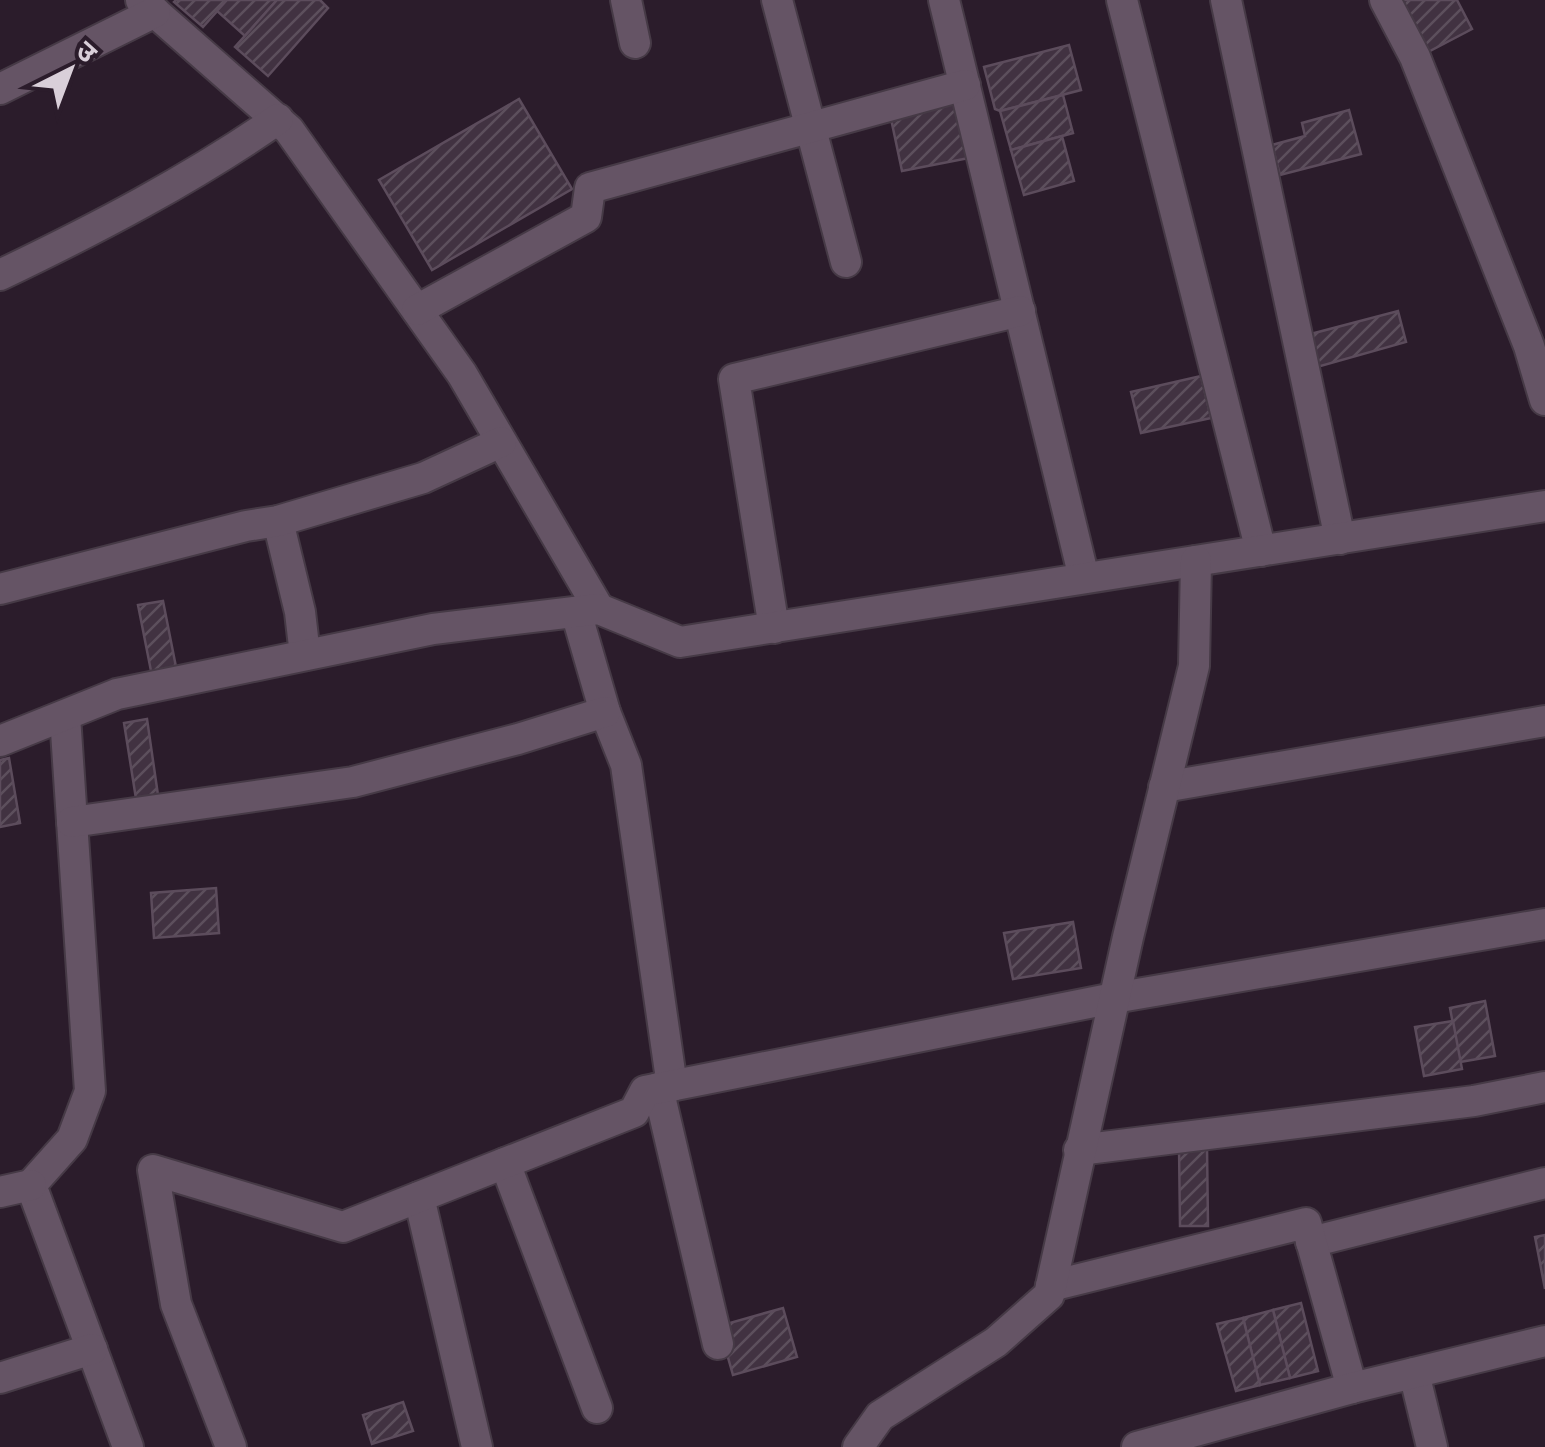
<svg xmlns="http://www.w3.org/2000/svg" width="1545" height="1447" font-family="Montserrat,'Noto Sans Devanagari',sans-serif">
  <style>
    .building { fill: url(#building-hatch); stroke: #5c4c5c; stroke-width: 2.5 }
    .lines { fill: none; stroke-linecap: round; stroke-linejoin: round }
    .minor-casing { stroke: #463a46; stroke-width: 34 }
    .minor { stroke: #655465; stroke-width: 30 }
  </style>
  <defs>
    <pattern id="building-hatch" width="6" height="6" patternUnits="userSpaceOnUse" patternTransform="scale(2.5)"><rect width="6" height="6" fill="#413241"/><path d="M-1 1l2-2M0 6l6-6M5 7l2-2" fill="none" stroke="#5c4f5c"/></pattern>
  </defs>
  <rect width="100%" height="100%" fill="#2b1c2b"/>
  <g class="building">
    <path d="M 176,0 L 227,0 L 203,27 L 174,2 Z"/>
    <path d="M 227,0 L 277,0 L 245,36 L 217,11 Z"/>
    <path d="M 277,0 L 320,0 L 328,8 L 268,76 L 235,47 Z"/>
    <path d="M 1398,0 L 1457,0 L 1472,29 L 1426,53 Z"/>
    <path d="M 1069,45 L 1081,90 L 1000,111 L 995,109 L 984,67 Z"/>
    <path d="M 1063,95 L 1073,133 L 1011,150 L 1000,111 Z"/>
    <path d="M 519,99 L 572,189 L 432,270 L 379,180 Z"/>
    <path d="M 962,100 L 974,157 L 902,171 L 890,114 Z"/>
    <path d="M 1349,110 L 1361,154 L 1280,175 L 1272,145 L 1305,136 L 1302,123 Z"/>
    <path d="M 1062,136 L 1074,181 L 1024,195 L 1011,150 Z"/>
    <path d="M 1398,311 L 1406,342 L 1317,367 L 1307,335 Z"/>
    <path d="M 1201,376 L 1211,418 L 1141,433 L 1131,392 Z"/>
    <path d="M 163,601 L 177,672 L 152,676 L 138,605 Z"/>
    <path d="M 147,719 L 159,802 L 137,805 L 124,723 Z"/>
    <path d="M 9,758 L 20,823 L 0,827 L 0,760 Z"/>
    <path d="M 216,888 L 219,933 L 154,938 L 151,893 Z"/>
    <path d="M 1073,922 L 1081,968 L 1013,979 L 1004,933 Z"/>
    <path d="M 1485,1001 L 1495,1056 L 1460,1062 L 1450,1008 Z"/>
    <path d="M 1453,1021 L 1462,1069 L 1424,1076 L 1415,1027 Z"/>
    <path d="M 1179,1146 L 1207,1146 L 1208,1226 L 1180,1226 Z"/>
    <path d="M 1545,1235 L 1545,1289 L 1535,1237 Z"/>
    <path d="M 1301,1303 L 1318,1371 L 1290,1378 L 1273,1310 Z"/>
    <path d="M 783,1308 L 797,1357 L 733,1375 L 719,1326 Z"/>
    <path d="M 1273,1310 L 1290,1378 L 1260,1385 L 1243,1318 Z"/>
    <path d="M 1243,1318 L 1260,1385 L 1236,1391 L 1217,1324 Z"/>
    <path d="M 403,1402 L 413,1431 L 372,1444 L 363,1415 Z"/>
  </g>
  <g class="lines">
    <g class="minor-casing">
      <g id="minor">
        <path d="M 141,0 L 289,130 L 462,374 L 599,609"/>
        <path d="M 626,0 L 635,43"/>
        <path d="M 777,0 L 846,262"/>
        <path d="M 944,0 L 1084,578"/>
        <path d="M 1122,0 L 1261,551"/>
        <path d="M 1226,0 L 1340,539"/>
        <path d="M 1385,0 L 1415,57 L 1529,346 L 1545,400"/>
        <path d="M 0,89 L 155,12"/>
        <path d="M 0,275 C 96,229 190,180 278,119"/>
        <path d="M 417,310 L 586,217 L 590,188 L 965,85"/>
        <path d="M 278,521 L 300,612 L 305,655"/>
        <path d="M 0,589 L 246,526 L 278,521 L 423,478 L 501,442"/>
        <path d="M 576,612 L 605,712 L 626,765 L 672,1086"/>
        <path d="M 774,628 L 734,379 L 1020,311"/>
        <path d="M 65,716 L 90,1091 L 72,1139 L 31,1185 L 128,1447"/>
        <path d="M 0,741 L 117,694 L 433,629 L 599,609 L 680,642 L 1545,506"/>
        <path d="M 1164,787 L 1545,721"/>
        <path d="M 72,822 L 353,782 L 518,739 L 605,712"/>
        <path d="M 658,1088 L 718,1344"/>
        <path d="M 1079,1150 L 1474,1101 L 1545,1087"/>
        <path d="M 505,1163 L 597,1408"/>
        <path d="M 0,1192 L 31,1185"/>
        <path d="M 419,1197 L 477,1447"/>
        <path d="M 1311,1242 L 1545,1183"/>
        <path d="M 1051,1286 L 1306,1223 L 1352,1388"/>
        <path d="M 1414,1373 L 1432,1447"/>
        <path d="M 0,1378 L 92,1349"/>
        <path d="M 231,1447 L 176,1304 L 153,1170 L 343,1227 L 634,1112 L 645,1091 L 1114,998 L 1545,924"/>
        <path d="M 858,1447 L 880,1416 L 996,1342 L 1049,1295 L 1128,937 L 1194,666 L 1196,561"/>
        <path d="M 1137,1447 L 1352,1388 L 1545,1341"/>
      </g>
    </g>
    <use href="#minor" class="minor"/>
  </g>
  <g transform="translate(70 70) rotate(42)" stroke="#2b1c2b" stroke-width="8" paint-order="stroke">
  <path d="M0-8L18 38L0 25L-18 38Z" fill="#d9cfd9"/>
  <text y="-15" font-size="28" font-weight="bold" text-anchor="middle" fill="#d9cfd9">उ</text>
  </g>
</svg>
